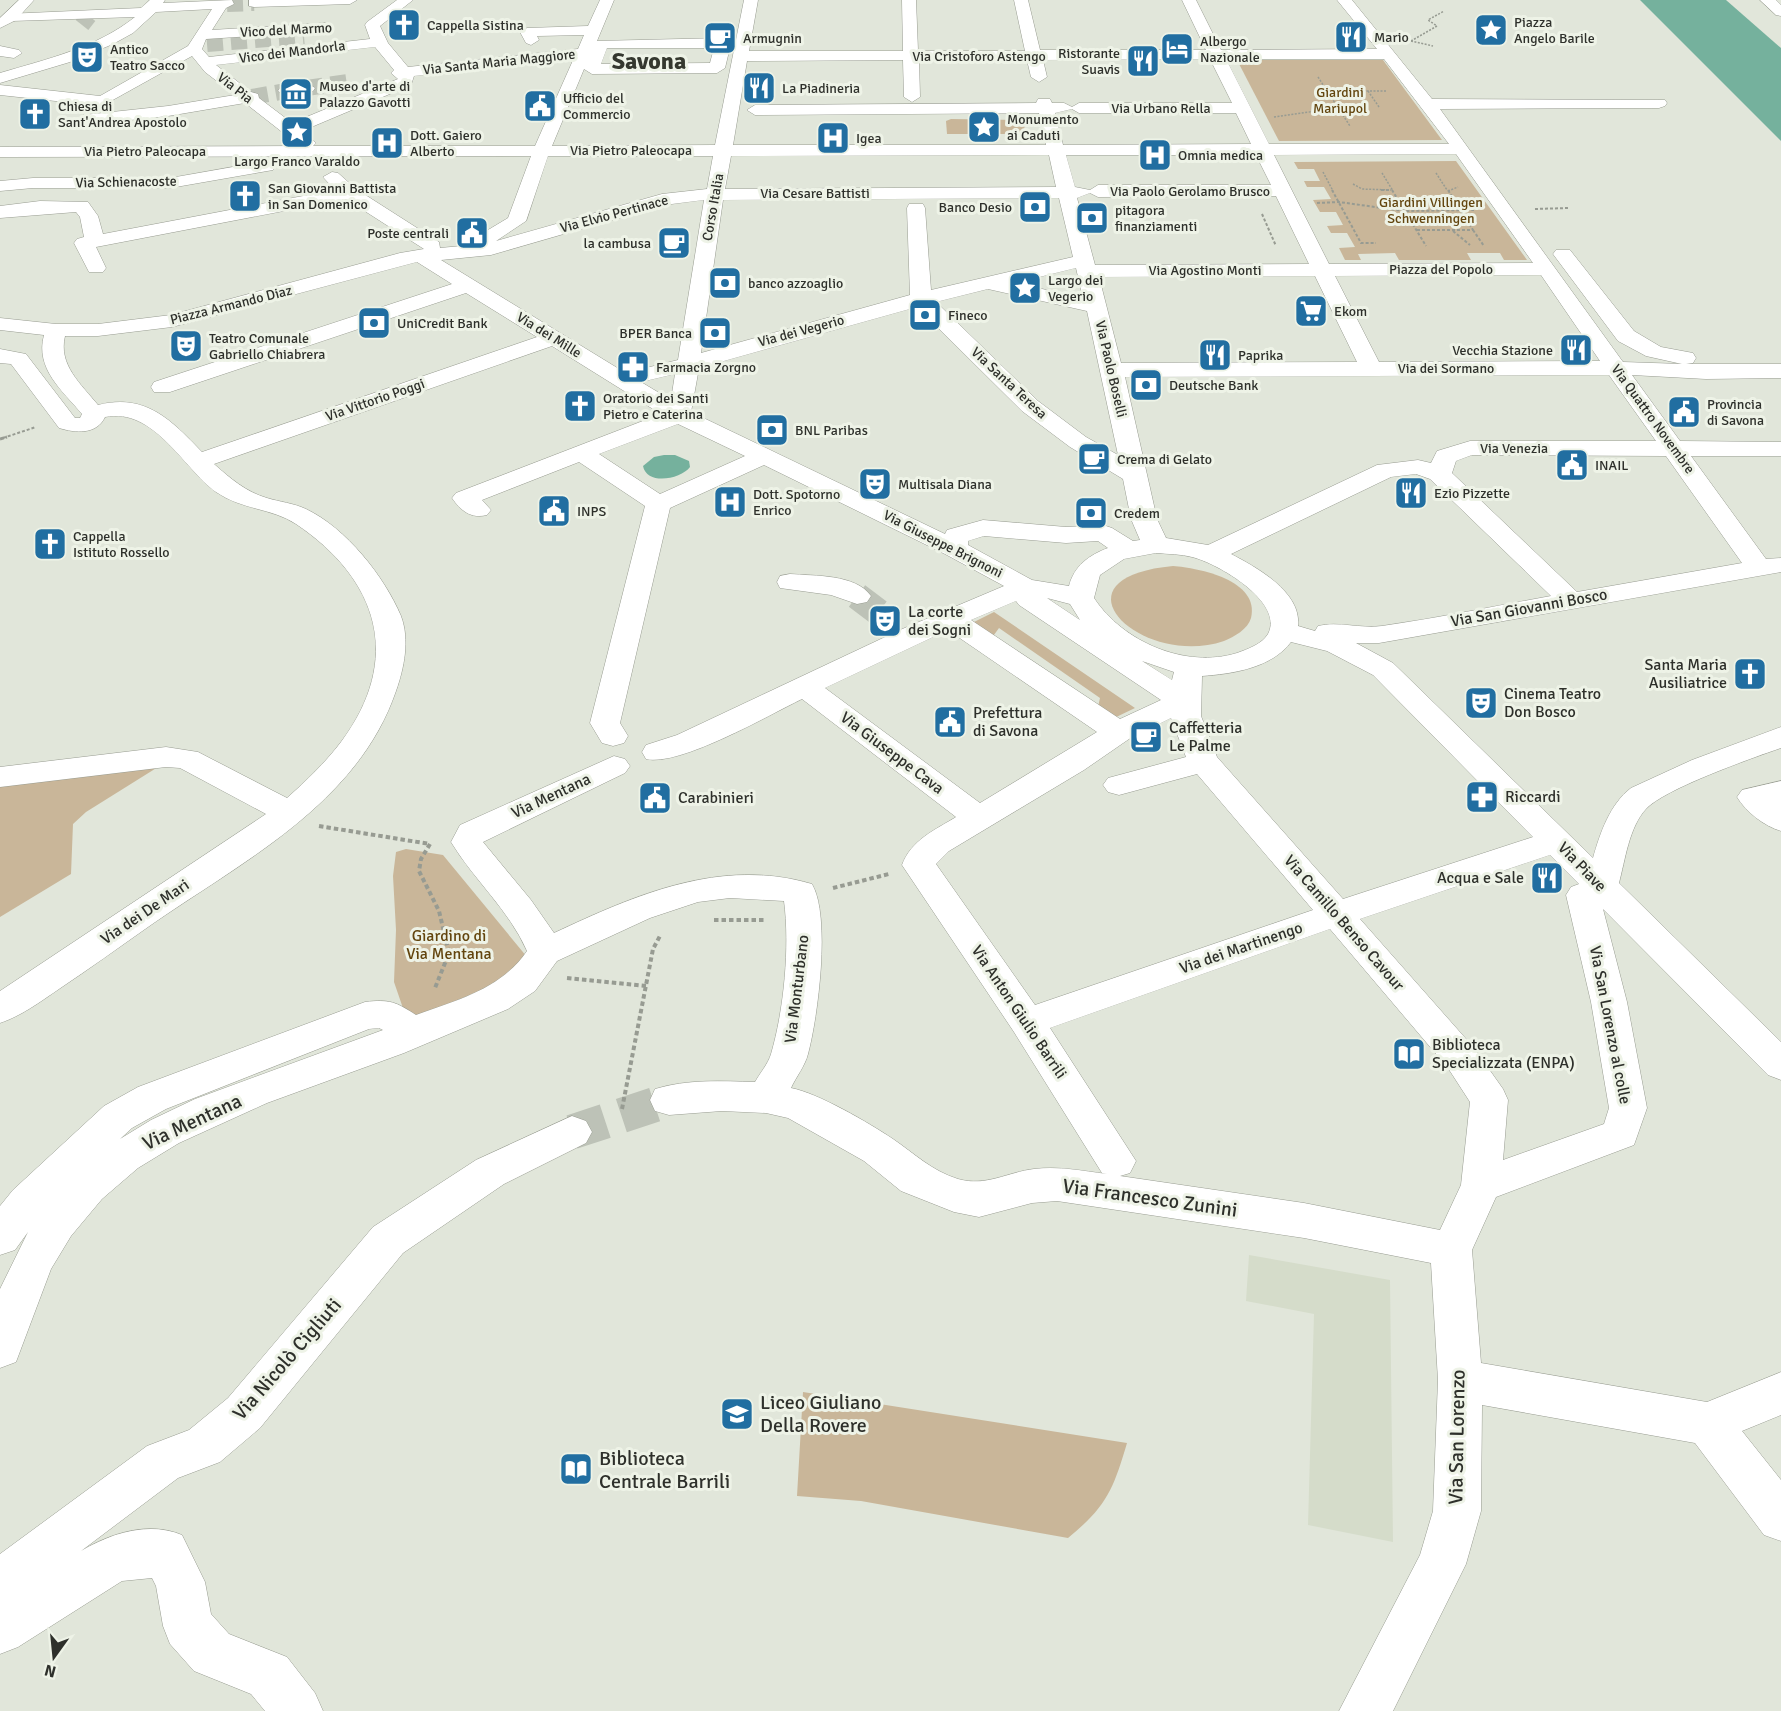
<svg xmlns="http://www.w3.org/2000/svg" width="1781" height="1711" font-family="Signika,sans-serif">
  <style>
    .built { fill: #d5dcca }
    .green { fill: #c9b699 }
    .water { fill: #75b19d }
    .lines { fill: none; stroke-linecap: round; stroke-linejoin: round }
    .minor-tunnel-far2 { stroke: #bdc2b7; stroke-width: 16; stroke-dasharray: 16 8; stroke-linecap: butt }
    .minor-tunnel-far1 { stroke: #bdc2b7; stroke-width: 27; stroke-dasharray: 27 14; stroke-linecap: butt }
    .minor-tunnel { stroke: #bdc2b7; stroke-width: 35; stroke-dasharray: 35 17; stroke-linecap: butt }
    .minor-casing { stroke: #989c91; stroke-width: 1 }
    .major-casing { stroke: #989c91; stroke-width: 1 }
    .path-far3 { stroke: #979b92; stroke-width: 1.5; stroke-dasharray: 2 1.5; stroke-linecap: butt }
    .path-far2 { stroke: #979b92; stroke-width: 2; stroke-dasharray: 3 2; stroke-linecap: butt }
    .path-far1 { stroke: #979b92; stroke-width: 3; stroke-dasharray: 4 2; stroke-linecap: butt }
    .path { stroke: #979b92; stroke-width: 4; stroke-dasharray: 4.5 3; stroke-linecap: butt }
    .minor { fill: #fff; fill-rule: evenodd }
    .major { fill: #fff; fill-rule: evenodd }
    .labels { text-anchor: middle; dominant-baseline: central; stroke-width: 6; stroke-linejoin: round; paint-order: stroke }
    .far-poi-label { font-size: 14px; fill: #2e302b; stroke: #eef3e7; text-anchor: start }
    .far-street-label { font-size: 14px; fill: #2e302b; stroke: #eef3e7 }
    .far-park-label { font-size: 14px; fill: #63450e; stroke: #eef3e7 }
    .street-label { font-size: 16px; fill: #2e302b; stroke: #eef3e7 }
    .poi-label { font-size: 16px; fill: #2e302b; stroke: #eef3e7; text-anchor: start }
    .park-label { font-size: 16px; fill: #63450e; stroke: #eef3e7 }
    .near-street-label { font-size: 20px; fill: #2e302b; stroke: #eef3e7 }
    .near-poi-label { font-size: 20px; fill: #2e302b; stroke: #eef3e7; text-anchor: start }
    .far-town-label { font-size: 24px; font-weight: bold; fill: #35382f; stroke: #eef3e7 }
  </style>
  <rect width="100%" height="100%" fill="#e1e6da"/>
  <path class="built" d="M 1249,1255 L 1390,1280 L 1393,1542 L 1308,1525 L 1314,1314 L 1246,1301 Z"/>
  <g class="green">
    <path d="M 1237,60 L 1383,60 L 1442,140 L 1279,141 Z"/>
    <path d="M 951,119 L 1019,120 L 1024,122 L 1025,134 L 947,134 L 946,121 Z"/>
    <path d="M 1456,161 L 1527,260 L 1504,260 L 1500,253 L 1467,253 L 1471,260 L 1399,260 L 1395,253 L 1358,254 L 1361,260 L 1345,260 L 1339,248 L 1355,247 L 1347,233 L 1331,233 L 1327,226 L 1343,225 L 1336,212 L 1320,212 L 1313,200 L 1331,199 L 1324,187 L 1307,187 L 1304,181 L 1320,181 L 1314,169 L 1298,169 L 1294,162 Z"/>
    <path d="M 1173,566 C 1199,568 1260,580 1251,618 C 1248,629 1234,637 1224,641 C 1142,669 1045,578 1173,566 Z"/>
    <path d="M 994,612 L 1135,708 L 1110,720 L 1097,711 L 1100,698 L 999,628 L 991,639 L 970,624 Z"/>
    <path d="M 166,762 L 86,812 L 73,824 L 71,874 L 0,917 L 0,783 Z"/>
    <path d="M 406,849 L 443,855 L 527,957 L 516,976 L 414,1018 L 405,1014 L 394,982 L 396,930 L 393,876 L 396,852 Z"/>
    <path d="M 803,1392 L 1127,1443 C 1113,1490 1107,1506 1068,1538 L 861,1501 L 797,1496 Z"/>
  </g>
  <g class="water">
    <path d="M 1640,0 L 1726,0 L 1781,48 L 1781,141 Z"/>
    <path d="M 664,455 L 675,455 L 689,461 L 690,467 C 681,479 647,486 643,466 L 654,457 Z"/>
  </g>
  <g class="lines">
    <g class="minor-tunnel-far2">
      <path d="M 227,4 L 254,3"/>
      <path d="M 82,25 L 89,16"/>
      <path d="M 207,44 L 304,36"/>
      <path d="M 307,88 L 348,82"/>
      <path d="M 252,97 L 286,91"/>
    </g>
    <path class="minor-tunnel-far1" d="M 857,596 L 890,621"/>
    <path class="minor-tunnel" d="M 572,1132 L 669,1100"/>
    <g class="minor-casing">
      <g id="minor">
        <path d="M 150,0 L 165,0 L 163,3 L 232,0 L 234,4 L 226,8 L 212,30 L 325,23 L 332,27 L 325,31 L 206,39 L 202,49 L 209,57 L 370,39 L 365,25 L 367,22 L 397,0 L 413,0 L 380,26 L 388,43 L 408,67 L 578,49 L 584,35 L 537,36 L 539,40 L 531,45 L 526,43 L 520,32 L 527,28 L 588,26 L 600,0 L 614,0 L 597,41 L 723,38 L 731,43 L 725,68 L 717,73 L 592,74 L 584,69 L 552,146 L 715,145 L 744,0 L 758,0 L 749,51 L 903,51 L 902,0 L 916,0 L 918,51 L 1025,51 L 1014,0 L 1028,0 L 1040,50 L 1206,50 L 1182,0 L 1196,0 L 1221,50 L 1377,49 L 1337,0 L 1352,0 L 1432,99 L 1665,100 L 1667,103 L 1665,106 L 1659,108 L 1440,109 L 1623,362 L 1682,364 L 1646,356 L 1618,341 L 1553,254 L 1556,250 L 1570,250 L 1634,331 L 1661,347 L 1693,353 L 1696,358 L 1693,363 L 1686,364 L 1781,364 L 1781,378 L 1706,379 L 1632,375 L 1680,441 L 1781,442 L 1781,456 L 1691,456 L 1766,559 L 1781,558 L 1781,572 L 1379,643 L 1356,643 L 1393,663 L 1593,858 C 1600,833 1610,804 1631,788 L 1692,760 L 1781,727 L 1781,748 C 1752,758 1664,789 1646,809 C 1629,827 1625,861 1619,883 L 1781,1042 L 1781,1080 L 1768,1075 L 1603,909 L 1627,1002 L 1647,1108 L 1634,1145 L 1496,1197 L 1472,1250 L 1481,1363 L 1707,1402 L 1781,1372 L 1781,1415 L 1742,1431 L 1781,1480 L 1781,1541 L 1764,1535 L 1695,1443 L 1482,1405 L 1481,1511 L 1466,1564 L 1393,1711 L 1339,1711 L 1420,1555 L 1433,1511 L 1438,1380 L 1431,1263 L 1304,1238 L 1057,1201 L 1032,1203 L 979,1217 L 954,1212 L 901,1191 L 864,1161 L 788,1118 L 766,1113 L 722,1111 L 669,1115 L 655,1111 L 650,1100 L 655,1089 C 687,1079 723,1081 755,1082 C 760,1073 768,1064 771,1054 C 784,1010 790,946 784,901 L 730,898 L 698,902 L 650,918 L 557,961 L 535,991 L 508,1009 L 404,1053 L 267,1103 L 179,1143 L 138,1168 L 102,1199 L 71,1236 L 51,1269 L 16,1362 L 0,1368 L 0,1289 L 28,1232 L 15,1250 L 0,1255 L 0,1206 L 13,1190 L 104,1106 L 138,1087 L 365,1002 C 390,999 396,1002 416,1015 C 458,1000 501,989 527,951 C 509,910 474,880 451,842 L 460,825 L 614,756 L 625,759 L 630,766 L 625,773 L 483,842 L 531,900 L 554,933 C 635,895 721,857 812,884 C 831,916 818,1017 808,1054 C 805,1066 796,1077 791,1088 C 818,1093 869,1123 893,1139 C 915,1154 932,1171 958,1179 C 986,1187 1008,1172 1034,1169 C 1059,1166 1082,1171 1107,1174 L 1102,1173 L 1014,1032 L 902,865 C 911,840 935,830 956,817 L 802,699 C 769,715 679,767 646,759 L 642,752 L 646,745 L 677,735 L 900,630 L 1004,586 L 945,554 L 764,465 L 670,508 L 620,723 L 628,736 L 624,743 L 613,746 L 602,743 L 590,723 L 645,506 L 579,462 L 482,500 L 491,510 L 487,515 C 471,519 461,511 452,498 L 456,493 L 661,414 L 552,346 L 214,464 C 230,478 246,492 267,498 C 280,502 293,503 306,509 C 346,528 384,576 401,616 C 410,640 404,668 396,691 C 357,805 241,862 148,927 C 118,948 89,969 59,989 C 40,1002 21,1016 0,1023 L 0,991 L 266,814 L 180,768 L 166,767 L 0,787 L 0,767 L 166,747 L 198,752 L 287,798 C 306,781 325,763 341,742 C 403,659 379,580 296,524 C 272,508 242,510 216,492 C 183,468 154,407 105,417 C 97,435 75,433 59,428 L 11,364 L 0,363 L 0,349 L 26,354 L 75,418 L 80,418 L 82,414 C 62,390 35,369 44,335 L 0,330 L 0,318 L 56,324 L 98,324 L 171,315 L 400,253 L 424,249 L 346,199 L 96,247 L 106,268 L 103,272 L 89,272 L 74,243 L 77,239 L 84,237 L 80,217 L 76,212 L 0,218 L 0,206 L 40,201 L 88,202 L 98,216 L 103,234 L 335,190 L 323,177 L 332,172 L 338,173 L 356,189 L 439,242 L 440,248 L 472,245 L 473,239 L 508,218 L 531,156 L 0,157 L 0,147 L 300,146 L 245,103 L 168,116 L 84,125 L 76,120 L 84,115 L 168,106 L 235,95 L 205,72 L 192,56 L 102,106 L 0,95 L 0,85 L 100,96 L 188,46 L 212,9 L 156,12 L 133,33 L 113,44 L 70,62 L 0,83 L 0,73 C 47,59 96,48 135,17 L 11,21 L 6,20 L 4,17 L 6,14 L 141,8 ZM 375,47 L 394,70 L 391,73 L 398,79 L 292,123 L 259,98 L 258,94 L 251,92 L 216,65 ZM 607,48 L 714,48 L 710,63 L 601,64 ZM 574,58 L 535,146 L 313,146 L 316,143 L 302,131 L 411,85 L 414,76 ZM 1210,59 L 1232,103 L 1079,103 L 1072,107 L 1064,103 L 1052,103 L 1050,99 L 1038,99 L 1036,103 L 755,105 L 747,110 L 755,115 L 1039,113 L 1046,145 L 733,145 L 747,61 L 903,60 L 904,97 L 912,102 L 920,97 L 919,60 L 1027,60 L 1031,77 L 1039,82 L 1047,77 L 1043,60 ZM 1226,59 L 1384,59 L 1449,144 L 1269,144 ZM 1072,109 L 1079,113 L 1236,113 L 1251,144 L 1063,145 L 1055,113 ZM 1456,154 L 1533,263 L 1329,264 L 1274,155 ZM 1049,155 L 1056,187 L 725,189 L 731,156 ZM 1066,155 L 1256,155 L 1271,185 L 1098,185 L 1090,190 L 1075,187 ZM 548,156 L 713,156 L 707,189 L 662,194 L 496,241 L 526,221 ZM 1090,193 L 1098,197 L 1276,196 L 1309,264 L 1095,265 L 1077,198 ZM 1059,198 L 1073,257 L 931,290 L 925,208 L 923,204 L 909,204 L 907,208 L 910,295 L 701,353 L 723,200 ZM 704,200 L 678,360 L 650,367 L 619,369 L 441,260 L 491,255 L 664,205 ZM 417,262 L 452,284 L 154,382 L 151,387 L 154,392 L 170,392 L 466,293 L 537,337 L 202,452 C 171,420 146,393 98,405 C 81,384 58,365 65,336 L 98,336 L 172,327 ZM 1076,268 L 1083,298 L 1015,283 ZM 1541,275 L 1600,361 L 1379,362 L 1335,276 ZM 1315,276 L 1357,362 L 1121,363 L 1099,277 ZM 988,289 L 1087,311 L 1118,455 L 1086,437 L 1038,401 L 936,302 ZM 917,307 L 1022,411 L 1070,447 L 1123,479 L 1131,519 L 1140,540 L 1133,541 L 1112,528 L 1103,525 L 1066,527 L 983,520 L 947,530 L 945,534 L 691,412 L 699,368 ZM 675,374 L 671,400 L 641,382 ZM 1609,375 L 1656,441 L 1470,441 L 1437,451 L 1431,463 L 1418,460 L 1377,465 L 1208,545 L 1166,538 L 1157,519 L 1125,377 ZM 678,424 L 745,456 L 660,494 L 599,454 ZM 1472,455 L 1666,456 L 1742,563 L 1577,592 L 1452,473 L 1456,461 ZM 1416,474 L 1430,479 L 1551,596 C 1495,606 1439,618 1382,626 C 1361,629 1338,621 1318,626 L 1315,631 L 1298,626 C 1302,592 1256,567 1231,554 L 1391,477 ZM 984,536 L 1066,543 L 1098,541 L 1108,548 C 1089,555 1074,566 1069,586 L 1032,580 L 968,545 L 968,541 ZM 1156,553 C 1168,554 1181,554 1192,557 C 1217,563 1285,602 1268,634 C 1262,644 1248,649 1237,653 C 1186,669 1123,642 1094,598 L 1100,575 L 1124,559 ZM 1047,598 L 1070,604 L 1080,620 ZM 1016,601 L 1019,605 L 1161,700 L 1120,719 L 971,620 ZM 948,630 L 1097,732 L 980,803 L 825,688 ZM 1291,642 L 1327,651 L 1373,675 L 1533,837 L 1343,899 L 1217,757 L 1201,716 L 1202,676 C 1232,674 1272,668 1291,642 ZM 1142,661 L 1174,672 L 1172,680 ZM 1171,718 L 1186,757 L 1108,778 L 1103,785 L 1108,792 L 1119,795 L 1197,774 L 1313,910 L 1035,1005 L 936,864 L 949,851 L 1084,770 L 1129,739 ZM 1550,855 L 1579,884 L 1571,887 L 1566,895 L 1591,1002 L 1609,1108 L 1604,1124 L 1503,1160 L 1508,1100 L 1503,1089 L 1474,1048 L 1360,919 ZM 1330,929 L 1448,1068 L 1470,1102 L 1461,1185 L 1440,1230 L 1304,1203 L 1120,1176 L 1130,1173 L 1136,1161 L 1050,1028 ZM 379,1028 L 383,1030 L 195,1099 L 151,1120 L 120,1139 L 132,1128 L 166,1109 L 369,1029 Z"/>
        <path d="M 249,0 L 357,0 L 350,4 L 254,7 L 249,6 Z"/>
        <path d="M 0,46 L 19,50 L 22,53 L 14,58 L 0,56 Z"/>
        <path d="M 307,83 L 315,88 L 313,91 L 286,96 L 278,91 L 280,88 Z"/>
        <path d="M 267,161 L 276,166 L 273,170 L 170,188 L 33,188 L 0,191 L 0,181 L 33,178 L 170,178 Z"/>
        <path d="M 790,574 C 814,576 856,574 871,596 L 867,602 L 857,604 L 831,595 L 780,588 L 777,582 L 780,576 Z"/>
        <path d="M 1781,781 L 1781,831 C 1764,826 1746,812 1737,797 L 1742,790 Z"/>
        <path d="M 572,1116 L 586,1121 L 592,1132 L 586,1143 L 504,1184 L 403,1253 L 260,1428 L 220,1462 L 178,1478 L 81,1551 C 111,1533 149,1521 182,1535 L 205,1582 L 211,1614 L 229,1634 L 287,1657 L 315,1693 L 323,1711 L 265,1711 L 251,1694 L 194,1671 L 170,1644 L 163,1626 L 156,1586 L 152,1578 L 122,1581 L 18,1647 L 0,1654 L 0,1554 L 147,1446 L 189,1430 L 228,1398 L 373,1227 L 476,1160 Z"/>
      </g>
    </g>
    <g class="major-casing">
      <g id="major">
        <path d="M 19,0 L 34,0 L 16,20 L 0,28 L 0,18 Z"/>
        <path d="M 1760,0 L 1776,0 L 1781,5 L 1781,16 L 1776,15 Z"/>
      </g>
    </g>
    <g class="path-far3">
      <path d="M 1411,41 L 1437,26 L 1428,20 L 1444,11"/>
      <path d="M 1411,41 L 1433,46"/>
      <path d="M 1318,77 L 1350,126"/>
      <path d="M 1328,91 L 1387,91"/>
      <path d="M 1368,91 L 1379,107"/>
      <path d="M 1274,117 L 1338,108"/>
      <path d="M 1323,172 L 1333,191"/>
      <path d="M 1382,173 L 1393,191"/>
      <path d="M 1436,173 L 1447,190"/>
      <path d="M 1353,184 L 1362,189 L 1391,190"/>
      <path d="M 1448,191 L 1458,187"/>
    </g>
    <g class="path-far2">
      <path d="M 1332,190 L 1361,243 L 1376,243"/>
      <path d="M 1381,190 L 1391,190"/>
      <path d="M 1392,190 L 1426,246"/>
      <path d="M 1317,203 L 1339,202 L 1404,211 L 1474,210"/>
      <path d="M 1535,209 L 1569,208"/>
      <path d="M 1439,210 L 1433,199 L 1453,199"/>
      <path d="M 1262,214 L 1276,246"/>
      <path d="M 1417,230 L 1473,230 L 1448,190"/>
      <path d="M 1473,230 L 1484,246"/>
      <path d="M 1453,231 L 1470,245"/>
      <path d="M 3,438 L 36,427"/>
    </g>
    <path class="path-far1" d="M 0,439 L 7,437"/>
    <g class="path">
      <path d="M 319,826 L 430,844"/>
      <path d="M 430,844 L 421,859 L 419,871 L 439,911 L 449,953 L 435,988"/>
      <path d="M 833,888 L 889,874"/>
      <path d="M 714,920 L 764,920"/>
      <path d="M 567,978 L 646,986"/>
      <path d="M 622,1109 L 653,949 L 661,934"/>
    </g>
    <use href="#minor" class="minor"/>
    <use href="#major" class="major"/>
  </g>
  <defs>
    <g id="church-square" transform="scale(1.725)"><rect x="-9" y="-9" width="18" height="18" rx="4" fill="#216ea1" stroke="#eef3e7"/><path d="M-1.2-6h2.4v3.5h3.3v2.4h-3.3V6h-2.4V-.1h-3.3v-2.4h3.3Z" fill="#fff"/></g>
    <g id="sight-square" transform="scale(1.725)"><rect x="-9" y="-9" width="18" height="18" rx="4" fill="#216ea1" stroke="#eef3e7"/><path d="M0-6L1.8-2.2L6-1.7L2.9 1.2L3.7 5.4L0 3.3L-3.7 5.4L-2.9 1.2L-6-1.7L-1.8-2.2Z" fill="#fff"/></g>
    <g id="restaurant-square" transform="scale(1.725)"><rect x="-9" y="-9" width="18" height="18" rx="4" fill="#216ea1" stroke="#eef3e7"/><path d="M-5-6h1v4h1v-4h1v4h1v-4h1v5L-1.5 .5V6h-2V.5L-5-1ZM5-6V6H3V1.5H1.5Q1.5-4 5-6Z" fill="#fff"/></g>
    <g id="cafe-square" transform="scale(1.725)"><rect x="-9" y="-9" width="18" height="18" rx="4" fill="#216ea1" stroke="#eef3e7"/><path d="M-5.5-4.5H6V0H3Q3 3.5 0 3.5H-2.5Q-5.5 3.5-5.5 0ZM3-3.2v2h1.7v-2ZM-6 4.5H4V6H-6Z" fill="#fff"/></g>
    <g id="hotel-square" transform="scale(1.725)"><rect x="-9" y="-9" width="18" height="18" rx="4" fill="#216ea1" stroke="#eef3e7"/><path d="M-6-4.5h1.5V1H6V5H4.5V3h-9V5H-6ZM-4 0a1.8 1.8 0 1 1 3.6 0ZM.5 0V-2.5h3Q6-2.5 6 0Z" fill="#fff"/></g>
    <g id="theatre-square" transform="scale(1.725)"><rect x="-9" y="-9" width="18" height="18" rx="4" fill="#216ea1" stroke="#eef3e7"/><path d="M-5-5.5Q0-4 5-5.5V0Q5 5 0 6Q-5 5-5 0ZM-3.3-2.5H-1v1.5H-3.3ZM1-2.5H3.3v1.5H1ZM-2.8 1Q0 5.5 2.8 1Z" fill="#fff"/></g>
    <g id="museum-square" transform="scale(1.725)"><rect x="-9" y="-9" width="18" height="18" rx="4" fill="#216ea1" stroke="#eef3e7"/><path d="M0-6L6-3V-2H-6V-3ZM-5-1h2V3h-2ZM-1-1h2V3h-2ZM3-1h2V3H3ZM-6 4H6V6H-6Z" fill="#fff"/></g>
    <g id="civic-square" transform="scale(1.725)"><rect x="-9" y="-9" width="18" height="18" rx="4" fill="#216ea1" stroke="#eef3e7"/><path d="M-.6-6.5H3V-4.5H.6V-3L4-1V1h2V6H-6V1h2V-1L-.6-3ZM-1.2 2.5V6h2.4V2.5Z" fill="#fff"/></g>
    <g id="hospital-square" transform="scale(1.725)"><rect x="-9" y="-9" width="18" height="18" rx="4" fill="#216ea1" stroke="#eef3e7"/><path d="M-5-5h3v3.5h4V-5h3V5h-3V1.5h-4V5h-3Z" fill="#fff"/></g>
    <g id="bank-square" transform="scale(1.725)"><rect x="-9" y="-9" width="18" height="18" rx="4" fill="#216ea1" stroke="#eef3e7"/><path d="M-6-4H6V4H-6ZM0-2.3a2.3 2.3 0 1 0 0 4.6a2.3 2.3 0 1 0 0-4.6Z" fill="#fff"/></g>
    <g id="supermarket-square" transform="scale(1.725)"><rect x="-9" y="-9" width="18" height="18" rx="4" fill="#216ea1" stroke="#eef3e7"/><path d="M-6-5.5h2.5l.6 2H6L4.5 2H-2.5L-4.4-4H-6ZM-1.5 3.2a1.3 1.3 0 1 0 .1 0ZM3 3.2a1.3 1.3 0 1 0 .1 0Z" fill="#fff"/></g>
    <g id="pharmacy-square" transform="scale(1.725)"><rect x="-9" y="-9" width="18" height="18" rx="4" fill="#216ea1" stroke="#eef3e7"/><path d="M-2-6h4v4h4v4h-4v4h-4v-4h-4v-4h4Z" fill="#fff"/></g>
    <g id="library-square" transform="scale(1.725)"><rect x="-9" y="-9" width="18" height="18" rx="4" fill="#216ea1" stroke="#eef3e7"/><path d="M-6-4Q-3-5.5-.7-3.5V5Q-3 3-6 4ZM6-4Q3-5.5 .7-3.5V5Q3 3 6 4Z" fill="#fff"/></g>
    <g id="school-square" transform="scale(1.725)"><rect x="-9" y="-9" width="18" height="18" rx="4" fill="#216ea1" stroke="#eef3e7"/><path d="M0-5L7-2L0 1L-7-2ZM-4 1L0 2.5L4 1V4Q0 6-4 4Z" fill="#fff"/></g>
  </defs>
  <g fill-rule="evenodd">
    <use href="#church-square" x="404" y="25"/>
    <use href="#sight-square" x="1491" y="30"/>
    <use href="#restaurant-square" x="1351" y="37"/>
    <use href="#cafe-square" x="720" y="38"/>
    <use href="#hotel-square" x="1177" y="49"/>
    <use href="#theatre-square" x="87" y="57"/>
    <use href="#restaurant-square" x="1143" y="61"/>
    <use href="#restaurant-square" x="759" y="88"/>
    <use href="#museum-square" x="296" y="94"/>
    <use href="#civic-square" x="540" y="106"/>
    <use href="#church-square" x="35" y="114"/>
    <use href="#sight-square" x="984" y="127"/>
    <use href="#sight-square" x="297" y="132"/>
    <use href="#hospital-square" x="833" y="138"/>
    <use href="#hospital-square" x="387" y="143"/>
    <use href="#hospital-square" x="1155" y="155"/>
    <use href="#church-square" x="245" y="196"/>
    <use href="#bank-square" x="1035" y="207"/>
    <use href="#bank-square" x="1092" y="218"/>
    <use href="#civic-square" x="472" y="233"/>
    <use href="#cafe-square" x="674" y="243"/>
    <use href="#bank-square" x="725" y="283"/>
    <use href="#sight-square" x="1025" y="288"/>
    <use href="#supermarket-square" x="1311" y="311"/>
    <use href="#bank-square" x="925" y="315"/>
    <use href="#bank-square" x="374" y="323"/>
    <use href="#bank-square" x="715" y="333"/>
    <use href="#theatre-square" x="186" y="346"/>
    <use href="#restaurant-square" x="1576" y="350"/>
    <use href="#restaurant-square" x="1215" y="355"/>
    <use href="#pharmacy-square" x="633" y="367"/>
    <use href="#bank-square" x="1146" y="385"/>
    <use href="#church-square" x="580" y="406"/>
    <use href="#civic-square" x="1684" y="412"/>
    <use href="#bank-square" x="772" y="430"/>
    <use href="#cafe-square" x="1094" y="459"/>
    <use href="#civic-square" x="1572" y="465"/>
    <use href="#theatre-square" x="875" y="484"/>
    <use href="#restaurant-square" x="1411" y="493"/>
    <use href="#hospital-square" x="730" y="502"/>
    <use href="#civic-square" x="554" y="511"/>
    <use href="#bank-square" x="1091" y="513"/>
    <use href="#church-square" x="50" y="544"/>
    <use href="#theatre-square" x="885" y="621"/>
    <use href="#church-square" x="1750" y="674"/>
    <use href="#theatre-square" x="1481" y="703"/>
    <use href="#civic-square" x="950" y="722"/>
    <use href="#cafe-square" x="1146" y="737"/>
    <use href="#pharmacy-square" x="1482" y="797"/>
    <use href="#civic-square" x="655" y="798"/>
    <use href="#restaurant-square" x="1547" y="878"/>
    <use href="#library-square" x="1409" y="1054"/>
    <use href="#school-square" x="737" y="1414"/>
    <use href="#library-square" x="576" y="1469"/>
  </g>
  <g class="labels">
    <g class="far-poi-label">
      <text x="1514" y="22">Piazza<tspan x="1514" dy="16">Angelo Barile</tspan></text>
      <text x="427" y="25">Cappella Sistina</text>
      <text x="1374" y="37">Mario</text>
      <text x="743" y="38">Armugnin</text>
      <text x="1200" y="41">Albergo<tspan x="1200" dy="16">Nazionale</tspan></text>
      <text x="110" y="49">Antico<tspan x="110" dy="16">Teatro Sacco</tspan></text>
      <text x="1120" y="53" text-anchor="end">Ristorante<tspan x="1120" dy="16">Suavis</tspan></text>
      <text x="319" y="86">Museo d'arte di<tspan x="319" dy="16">Palazzo Gavotti</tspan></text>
      <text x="782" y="88">La Piadineria</text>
      <text x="563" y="98">Ufficio del<tspan x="563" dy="16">Commercio</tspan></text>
      <text x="58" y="106">Chiesa di<tspan x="58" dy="16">Sant'Andrea Apostolo</tspan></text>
      <text x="1007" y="119">Monumento<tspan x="1007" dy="16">ai Caduti</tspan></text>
      <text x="410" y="135">Dott. Gaiero<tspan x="410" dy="16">Alberto</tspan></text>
      <text x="856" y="138">Igea</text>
      <text x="1178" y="155">Omnia medica</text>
      <text x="297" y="161" text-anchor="middle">Largo Franco Varaldo</text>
      <text x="268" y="188">San Giovanni Battista<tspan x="268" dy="16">in San Domenico</tspan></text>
      <text x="1012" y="207" text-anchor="end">Banco Desio</text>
      <text x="1115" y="210">pitagora<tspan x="1115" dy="16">finanziamenti</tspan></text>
      <text x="449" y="233" text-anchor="end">Poste centrali</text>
      <text x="651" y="243" text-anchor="end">la cambusa</text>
      <text x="1048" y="280">Largo dei<tspan x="1048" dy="16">Vegerio</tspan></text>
      <text x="748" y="283">banco azzoaglio</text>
      <text x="1334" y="311">Ekom</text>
      <text x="948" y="315">Fineco</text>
      <text x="397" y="323">UniCredit Bank</text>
      <text x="692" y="333" text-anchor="end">BPER Banca</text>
      <text x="209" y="338">Teatro Comunale<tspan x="209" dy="16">Gabriello Chiabrera</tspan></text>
      <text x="1553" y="350" text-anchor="end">Vecchia Stazione</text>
      <text x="1238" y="355">Paprika</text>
      <text x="656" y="367">Farmacia Zorgno</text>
      <text x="1169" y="385">Deutsche Bank</text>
      <text x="603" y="398">Oratorio dei Santi<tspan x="603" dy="16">Pietro e Caterina</tspan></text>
      <text x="1707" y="404">Provincia<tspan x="1707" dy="16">di Savona</tspan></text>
      <text x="795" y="430">BNL Paribas</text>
      <text x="1117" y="459">Crema di Gelato</text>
      <text x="1595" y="465">INAIL</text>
      <text x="898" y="484">Multisala Diana</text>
      <text x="1434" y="493">Ezio Pizzette</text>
      <text x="753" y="494">Dott. Spotorno<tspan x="753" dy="16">Enrico</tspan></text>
      <text x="577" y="511">INPS</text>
      <text x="1114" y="513">Credem</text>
      <text x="73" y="536">Cappella<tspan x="73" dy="16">Istituto Rossello</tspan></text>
    </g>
    <g class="far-street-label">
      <text transform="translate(286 30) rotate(-3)">Vico del Marmo</text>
      <text transform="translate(292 52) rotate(-7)">Vico dei Mandorla</text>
      <text x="979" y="56">Via Cristoforo Astengo</text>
      <text transform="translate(499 62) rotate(-6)">Via Santa Maria Maggiore</text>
      <text transform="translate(235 88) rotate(38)">Via Pia</text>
      <text x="1161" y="108">Via Urbano Rella</text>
      <text x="631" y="150">Via Pietro Paleocapa</text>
      <text x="145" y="151">Via Pietro Paleocapa</text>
      <text transform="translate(126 182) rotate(-1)">Via Schienacoste</text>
      <text x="1190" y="191">Via Paolo Gerolamo Brusco</text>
      <text x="815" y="193">Via Cesare Battisti</text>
      <text transform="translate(713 207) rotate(-80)">Corso Italia</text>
      <text transform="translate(614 214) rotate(-15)">Via Elvio Pertinace</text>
      <text x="1441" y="269">Piazza del Popolo</text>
      <text x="1205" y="270">Via Agostino Monti</text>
      <text transform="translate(231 305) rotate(-14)">Piazza Armando Diaz</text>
      <text transform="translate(801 331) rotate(-15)">Via dei Vegerio</text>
      <text transform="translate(549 335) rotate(32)">Via dei Mille</text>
      <text x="1446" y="368">Via dei Sormano</text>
      <text transform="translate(1111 369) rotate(77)">Via Paolo Boselli</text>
      <text transform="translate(1009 383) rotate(43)">Via Santa Teresa</text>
      <text transform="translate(375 400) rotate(-19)">Via Vittorio Poggi</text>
      <text transform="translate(1653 419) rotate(54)">Via Quattro Novembre</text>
      <text x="1514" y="448">Via Venezia</text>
      <text transform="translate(943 544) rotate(27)">Via Giuseppe Brignoni</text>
    </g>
    <g class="far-park-label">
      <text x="1340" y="92">Giardini<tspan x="1340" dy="16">Mariupol</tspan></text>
      <text x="1431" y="202">Giardini Villingen<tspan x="1431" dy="16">Schwenningen</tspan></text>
    </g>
    <g class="street-label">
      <text transform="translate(1529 608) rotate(-10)">Via San Giovanni Bosco</text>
      <text transform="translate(892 753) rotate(37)">Via Giuseppe Cava</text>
      <text transform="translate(551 796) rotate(-25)">Via Mentana</text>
      <text transform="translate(1582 867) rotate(46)">Via Piave</text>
      <text transform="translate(145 912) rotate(-34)">Via dei De Mari</text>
      <text transform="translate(1344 923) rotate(49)">Via Camillo Benso Cavour</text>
      <text transform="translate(1241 948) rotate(-19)">Via dei Martinengo</text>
      <text transform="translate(797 989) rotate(-83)">Via Monturbano</text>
      <text transform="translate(1019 1012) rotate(56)">Via Anton Giulio Barrili</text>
      <text transform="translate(1610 1025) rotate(79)">Via San Lorenzo al colle</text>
    </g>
    <g class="poi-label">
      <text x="908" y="612">La corte<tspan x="908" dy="18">dei Sogni</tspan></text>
      <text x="1727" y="665" text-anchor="end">Santa Maria<tspan x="1727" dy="18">Ausiliatrice</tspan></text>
      <text x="1504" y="694">Cinema Teatro<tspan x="1504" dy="18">Don Bosco</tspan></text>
      <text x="973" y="713">Prefettura<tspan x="973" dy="18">di Savona</tspan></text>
      <text x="1169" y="728">Caffetteria<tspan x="1169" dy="18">Le Palme</tspan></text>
      <text x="1505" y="797">Riccardi</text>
      <text x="678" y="798">Carabinieri</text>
      <text x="1524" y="878" text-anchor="end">Acqua e Sale</text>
      <text x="1432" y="1045">Biblioteca<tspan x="1432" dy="18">Specializzata (ENPA)</tspan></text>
    </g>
    <g class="park-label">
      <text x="449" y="936">Giardino di<tspan x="449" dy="18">Via Mentana</tspan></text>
    </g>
    <g class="near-street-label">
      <text transform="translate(192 1122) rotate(-25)">Via Mentana</text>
      <text transform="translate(1150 1198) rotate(8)">Via Francesco Zunini</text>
      <text transform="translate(287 1359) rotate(-49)">Via Nicolò Cigliuti</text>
      <text transform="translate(1457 1437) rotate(-89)">Via San Lorenzo</text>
    </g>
    <g class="near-poi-label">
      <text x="760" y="1402">Liceo Giuliano<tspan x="760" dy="23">Della Rovere</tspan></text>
      <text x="599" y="1458">Biblioteca<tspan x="599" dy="23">Centrale Barrili</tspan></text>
    </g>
    <g class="far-town-label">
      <text x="649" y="61">Savona</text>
    </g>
  </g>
  <g transform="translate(54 1657) rotate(195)" stroke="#eef3e7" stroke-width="4.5" paint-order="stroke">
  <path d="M0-4.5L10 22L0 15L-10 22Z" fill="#2e302b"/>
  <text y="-9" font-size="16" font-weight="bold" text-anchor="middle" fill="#2e302b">N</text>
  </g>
</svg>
